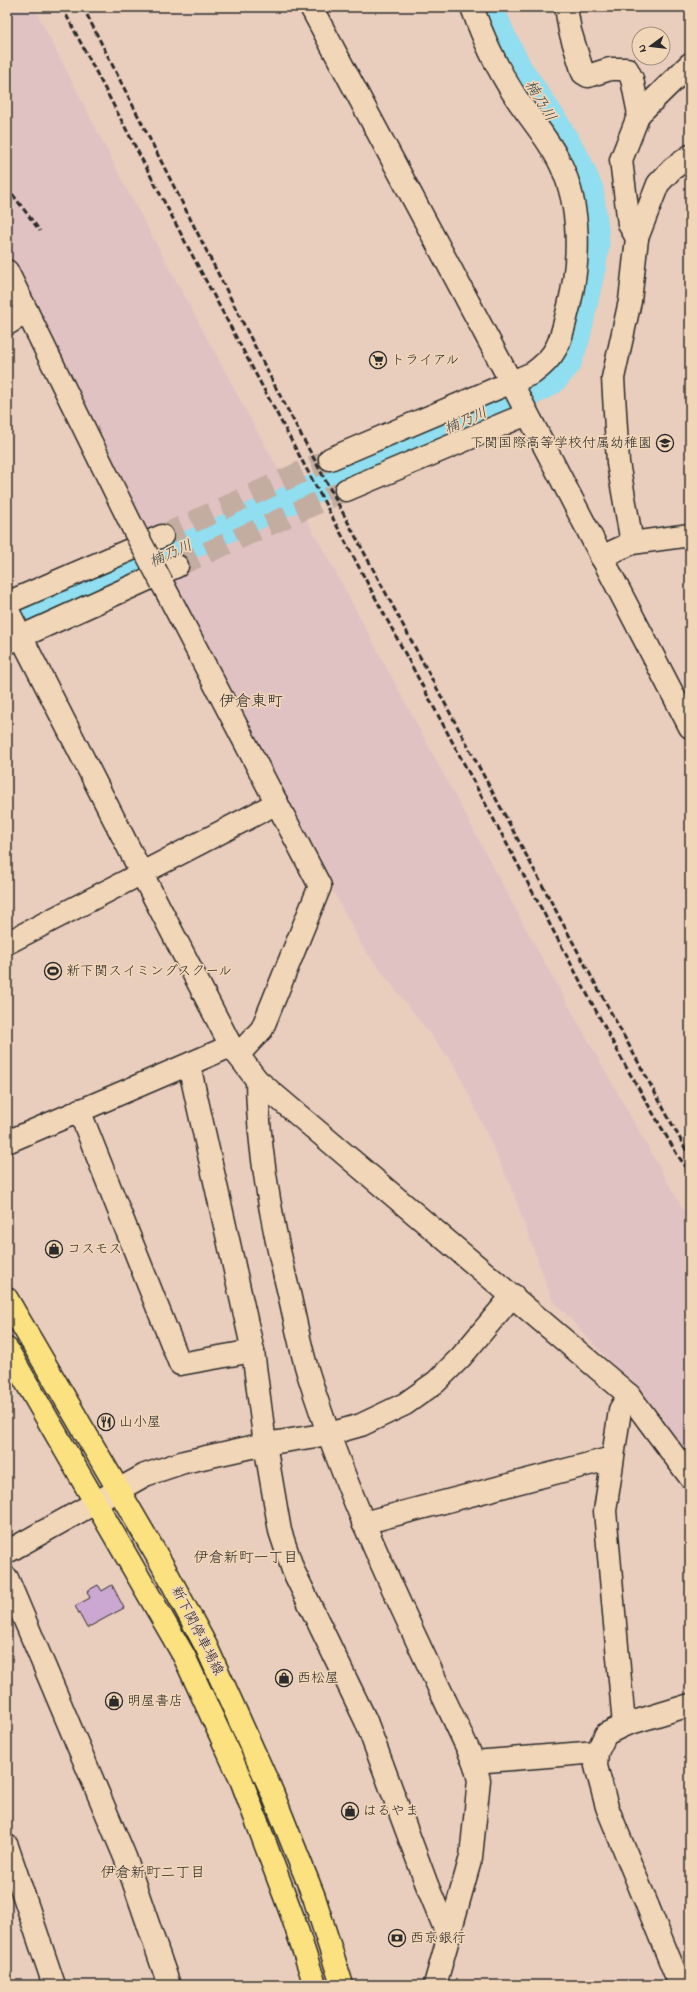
<svg xmlns="http://www.w3.org/2000/svg" width="697" height="1992" font-family="'Indie Flower','Klee One',sans-serif">
  <style>
    .built { fill: #e0c2c3 }
    .lines { fill: none; stroke-linecap: round; stroke-linejoin: round }
    .river { stroke: #90deef; stroke-width: 29 }
    .building { fill: #cba8d2; stroke: #2b2b2b }
    .minor-tunnel { stroke: #c3ada0; stroke-width: 22; stroke-dasharray: 22 11; stroke-linecap: butt }
    .minor-casing { stroke: #2b2b2b; stroke-width: 25 }
    .major-casing { stroke: #2b2b2b; stroke-width: 25 }
    .minor { stroke: #f1d6b8; stroke-width: 22 }
    .major { stroke: #fbe180; stroke-width: 22 }
    .rail { stroke: #2b2b2b; stroke-width: 3; stroke-dasharray: 6 3; stroke-linecap: butt }
    .minor-bridge-casing { stroke: #2b2b2b; stroke-width: 25; stroke-linecap: butt }
    .minor-bridge { stroke: #f1d6b8; stroke-width: 22 }
    .labels { text-anchor: middle; dominant-baseline: central; stroke-width: 3.5; stroke-linejoin: round; paint-order: stroke }
    .poi-label { font-size: 14px; fill: #2b2b2b; stroke: #f1d6b8; text-anchor: start }
    .street-label { font-size: 14px; fill: #2b2b2b; stroke: #f1d6b8 }
    .water-label { font-size: 15px; font-style: italic; fill: #3a4648; stroke: #f1d6b8 }
    .neighbourhood-label { font-size: 15px; fill: #2b2b2b; stroke: #f1d6b8 }
    .quarter-label { font-size: 16px; fill: #2b2b2b; stroke: #f1d6b8 }
  </style>
  <rect width="100%" height="100%" fill="#e9cdbd"/>
  <filter id="ink" filterUnits="userSpaceOnUse"><feTurbulence type="fractalNoise" baseFrequency=".025" numOctaves="2"/><feDisplacementMap in="SourceGraphic" scale="8" xChannelSelector="R" yChannelSelector="G"/><feConvolveMatrix kernelMatrix="1 2 1 2 8 2 1 2 1" color-interpolation-filters="sRGB"/></filter>
  <g filter="url(#ink)">
    <path class="built" d="M 7,7 L 34,7 L 124,184 L 251,420 L 337,575 L 539,953 L 690,1222 L 690,1460 L 656,1410 L 552,1299 L 510,1184 L 456,1067 L 364,949 L 220,677 L 63,368 L 7,254 Z"/>
    <g class="lines">
      <path class="river" d="M 7,627 L 530,392 L 552,380 L 567,363 L 576,336 L 591,268 L 595,246 L 594,229 L 589,190 L 576,160 L 551,118 L 518,69 L 502,38 L 489,7"/>
    </g>
    <path class="building" d="M 98,1585 L 102,1591 L 112,1585 L 124,1608 L 87,1628 L 75,1606 L 90,1598 L 87,1591 Z"/>
    <g class="lines">
      <g class="minor-tunnel">
        <path d="M 162,536 L 330,459"/>
        <path d="M 177,566 L 346,490"/>
      </g>
      <g class="minor-casing">
        <g id="minor">
          <path d="M 311,7 L 511,382 L 690,727"/>
          <path d="M 566,7 L 570,31 L 583,73 L 588,76 L 610,69 L 627,69 L 632,79 L 639,114"/>
          <path d="M 637,238 L 629,224 L 621,160 L 639,114 L 690,64"/>
          <path d="M 7,271 L 133,528"/>
          <path d="M 7,324 L 27,312"/>
          <path d="M 330,459 L 533,373 C 561,353 561,336 569,306 C 580,261 581,208 561,165 C 550,141 532,121 517,99 C 497,69 484,41 472,7"/>
          <path d="M 346,490 L 527,414"/>
          <path d="M 632,543 L 618,463 L 613,378 L 630,301 L 637,238 L 658,184 L 672,169 L 690,156"/>
          <path d="M 601,557 L 632,543 L 690,535"/>
          <path d="M 162,583 L 320,886 L 262,1029 L 238,1055"/>
          <path d="M 7,603 L 162,536"/>
          <path d="M 7,609 L 142,874 L 231,1046 L 257,1080 L 629,1395 L 690,1477"/>
          <path d="M 7,643 L 177,566"/>
          <path d="M 7,943 L 277,803"/>
          <path d="M 189,1065 L 253,1351 L 265,1444 L 280,1531 L 293,1570 L 366,1721 L 427,1885 L 448,1936"/>
          <path d="M 257,1080 C 258,1148 270,1215 286,1281 C 294,1312 299,1345 309,1376 C 351,1510 415,1635 474,1762 L 479,1780 L 471,1857 L 435,1985"/>
          <path d="M 79,1110 L 180,1364 L 253,1351"/>
          <path d="M 7,1142 L 231,1046"/>
          <path d="M 363,1523 L 612,1458"/>
          <path d="M 7,1552 L 145,1475 L 184,1462 L 265,1444 L 329,1434 L 361,1425 L 405,1404 L 436,1382 L 461,1357 L 513,1295"/>
          <path d="M 7,1578 L 125,1857 L 169,1985"/>
          <path d="M 624,1725 L 605,1511 L 620,1410 L 629,1395"/>
          <path d="M 474,1762 L 597,1752"/>
          <path d="M 7,1846 L 54,1985"/>
          <path d="M 680,1985 L 607,1807 L 596,1766 L 597,1752 L 606,1734 L 624,1725 L 690,1705"/>
        </g>
      </g>
      <g class="major-casing">
        <g id="major">
          <path d="M 7,1299 L 163,1566 L 206,1646 L 272,1792 L 314,1897 L 342,1985"/>
          <path d="M 7,1349 L 184,1656 L 242,1782 L 293,1918 L 315,1985"/>
        </g>
      </g>
      <use href="#minor" class="minor"/>
      <use href="#major" class="major"/>
      <g class="rail">
        <path d="M 62,7 L 190,251 L 625,1065 L 678,1156 L 690,1172"/>
        <path d="M 83,7 L 276,388 L 584,963 L 690,1157"/>
        <path d="M 7,187 L 40,231"/>
      </g>
      <g class="minor-bridge-casing">
        <path id="minor-bridge" d="M 133,528 L 162,583"/>
      </g>
      <use href="#minor-bridge" class="minor-bridge"/>
    </g>
  </g>
  <defs>
    <g id="supermarket-ring" transform="scale(0.9)"><circle r="9.5" fill="#f1d6b8" stroke="#2b2b2b" stroke-width="1.5"/><path d="M-6-5.5h2.5l.6 2H6L4.5 2H-2.5L-4.4-4H-6ZM-1.5 3.2a1.3 1.3 0 1 0 .1 0ZM3 3.2a1.3 1.3 0 1 0 .1 0Z" fill="#2b2b2b"/></g>
    <g id="school-ring" transform="scale(0.9)"><circle r="9.5" fill="#f1d6b8" stroke="#2b2b2b" stroke-width="1.5"/><path d="M0-5L7-2L0 1L-7-2ZM-4 1L0 2.5L4 1V4Q0 6-4 4Z" fill="#2b2b2b"/></g>
    <g id="stadium-ring" transform="scale(0.9)"><circle r="9.5" fill="#f1d6b8" stroke="#2b2b2b" stroke-width="1.5"/><path d="M0-5a6.5 5 0 1 0 0 10a6.5 5 0 1 0 0-10ZM-3.5-1.8h7v3.6h-7Z" fill="#2b2b2b"/></g>
    <g id="shop-ring" transform="scale(0.9)"><circle r="9.5" fill="#f1d6b8" stroke="#2b2b2b" stroke-width="1.5"/><path d="M-5-2.5h2.3a2.7 3.5 0 0 1 5.4 0H5L5.5 6h-11ZM-1.5-2.5h3a1.5 2.3 0 0 0-3 0Z" fill="#2b2b2b"/></g>
    <g id="restaurant-ring" transform="scale(0.9)"><circle r="9.5" fill="#f1d6b8" stroke="#2b2b2b" stroke-width="1.5"/><path d="M-5-6h1v4h1v-4h1v4h1v-4h1v5L-1.5 .5V6h-2V.5L-5-1ZM5-6V6H3V1.5H1.5Q1.5-4 5-6Z" fill="#2b2b2b"/></g>
    <g id="bank-ring" transform="scale(0.9)"><circle r="9.5" fill="#f1d6b8" stroke="#2b2b2b" stroke-width="1.5"/><path d="M-6-4H6V4H-6ZM0-2.3a2.3 2.3 0 1 0 0 4.6a2.3 2.3 0 1 0 0-4.6Z" fill="#2b2b2b"/></g>
  </defs>
  <g fill-rule="evenodd">
    <use href="#supermarket-ring" x="378" y="360"/>
    <use href="#school-ring" x="665" y="443"/>
    <use href="#stadium-ring" x="53" y="971"/>
    <use href="#shop-ring" x="54" y="1249"/>
    <use href="#restaurant-ring" x="106" y="1422"/>
    <use href="#shop-ring" x="284" y="1678"/>
    <use href="#shop-ring" x="114" y="1701"/>
    <use href="#shop-ring" x="350" y="1811"/>
    <use href="#bank-ring" x="397" y="1938"/>
  </g>
  <g class="labels">
    <g class="poi-label">
      <text x="391" y="360">トライアル</text>
      <text x="652" y="443" text-anchor="end">下関国際高等学校付属幼稚園</text>
      <text x="66" y="971">新下関スイミングスクール</text>
      <text x="67" y="1249">コスモス</text>
      <text x="119" y="1422">山小屋</text>
      <text x="297" y="1678">西松屋</text>
      <text x="127" y="1701">明屋書店</text>
      <text x="363" y="1811">はるやま</text>
      <text x="410" y="1938">西京銀行</text>
    </g>
    <g class="street-label">
      <text transform="translate(197 1631) rotate(63)">新下関停車場線</text>
    </g>
    <g class="water-label">
      <text transform="translate(540 101) rotate(59)">楠乃川</text>
      <text transform="translate(466 421) rotate(-24)">楠乃川</text>
      <text transform="translate(171 554) rotate(-24)">楠乃川</text>
    </g>
    <g class="neighbourhood-label">
      <text x="246" y="1558">伊倉新町一丁目</text>
      <text x="153" y="1873">伊倉新町二丁目</text>
    </g>
    <g class="quarter-label">
      <text x="251" y="702">伊倉東町</text>
    </g>
  </g>
  <rect width="697" height="1992" fill="none" stroke="#f1d6b8" stroke-width="24"/>
  <rect x="12" y="12" width="673" height="1968" fill="none" stroke="#2b2b2b" stroke-width="1.5" filter="url(#ink)"/>
  <g transform="translate(651 46) rotate(255)"><circle r="19" fill="#f1d6b8" stroke="#a29280"/>
  <path d="M0-3L7 15L0 10L-7 15Z" fill="#2b2b2b"/>
  <text y="-6" font-size="11" font-weight="bold" text-anchor="middle" fill="#2b2b2b">N</text>
  </g>
</svg>
